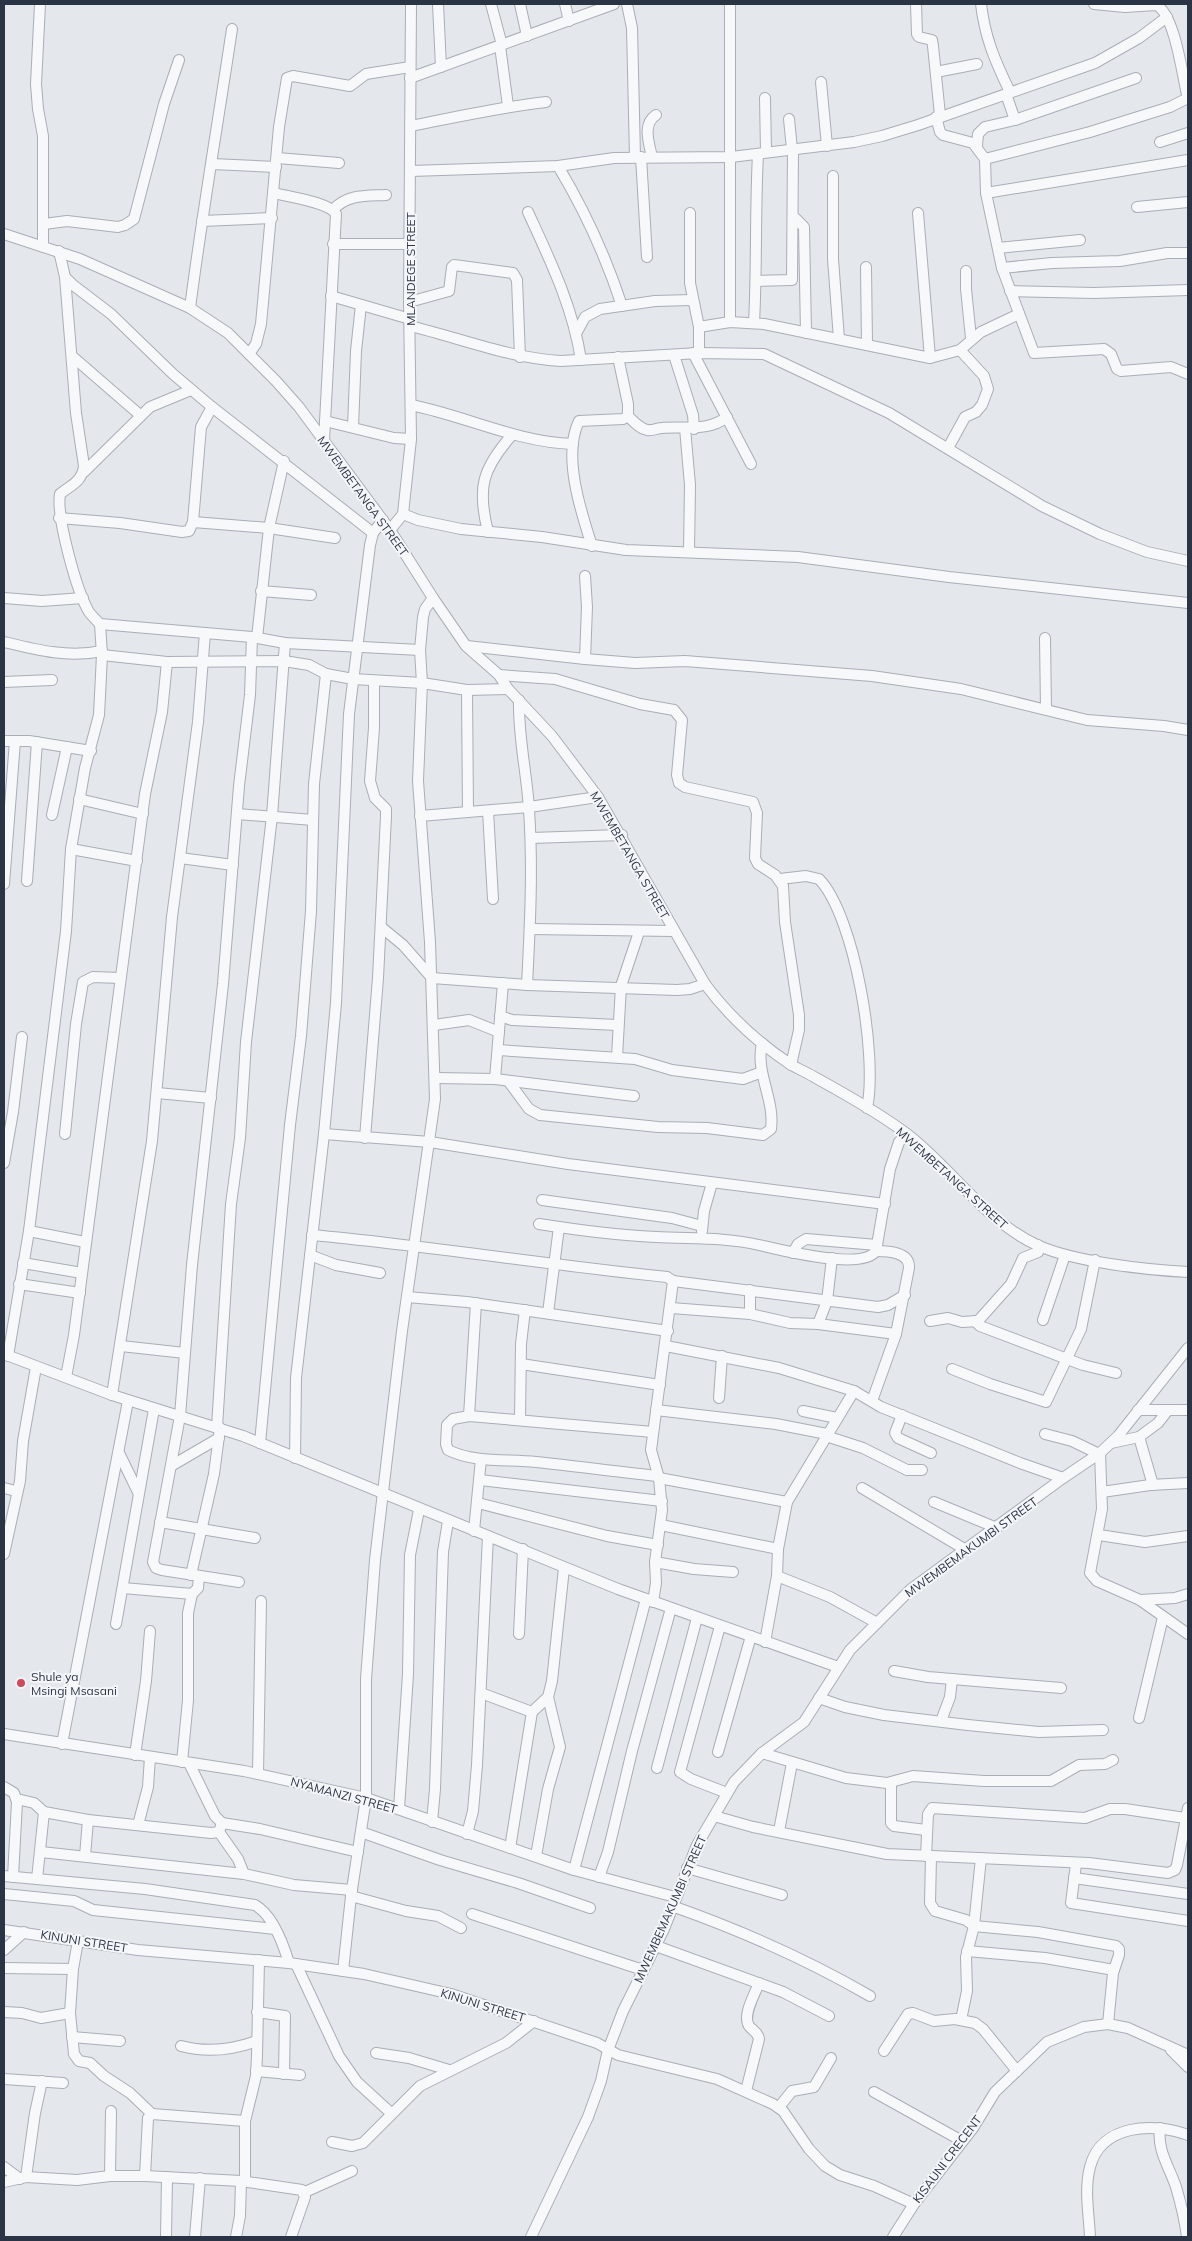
<svg xmlns="http://www.w3.org/2000/svg" width="1192" height="2241" font-family="Mulish,sans-serif">
  <style>
    .lines { fill: none; stroke-linecap: round; stroke-linejoin: round }
    .minor-casing { stroke: #a9aeb7; stroke-width: 12 }
    .minor { stroke: #f7f8fa; stroke-width: 10 }
    .poi-dot { fill: #d1495b; stroke: #f4f6f9; stroke-width: 2 }
    .labels { text-anchor: middle; dominant-baseline: central; stroke-width: 4; stroke-linejoin: round; paint-order: stroke }
    .street-label { font-size: 12px; fill: #2b3445; stroke: #f4f6f9 }
    .poi-label { font-size: 12px; fill: #2b3445; stroke: #f4f6f9; text-anchor: start }
  </style>
  <rect width="100%" height="100%" fill="#e4e7ec"/>
  <g class="lines">
    <g class="minor-casing">
      <g id="minor">
        <path d="M 40,4 L 36,84 L 38,109 L 43,136 L 43,247"/>
        <path d="M 438,4 L 441,67"/>
        <path d="M 491,4 L 502,45"/>
        <path d="M 520,4 L 527,36"/>
        <path d="M 565,4 L 569,21"/>
        <path d="M 627,4 L 632,28 L 635,157"/>
        <path d="M 916,4 L 917,34 L 919,37 L 932,40 L 933,46 L 940,115"/>
        <path d="M 981,4 C 985,38 995,61 1010,92"/>
        <path d="M 1094,4 L 1125,7 L 1156,5 C 1175,13 1183,80 1188,99"/>
        <path d="M 500,46 L 508,106"/>
        <path d="M 936,72 L 977,64"/>
        <path d="M 410,78 L 614,4"/>
        <path d="M 821,82 L 827,146"/>
        <path d="M 1006,94 L 1015,120"/>
        <path d="M 765,98 L 766,152"/>
        <path d="M 936,117 L 940,132 L 943,135 L 973,143 L 985,159 L 986,193 L 1002,268 L 1034,353 L 1104,349 L 1111,354 L 1117,369 L 1121,371 L 1171,367 L 1188,374"/>
        <path d="M 789,119 L 792,149"/>
        <path d="M 411,126 C 456,117 501,107 546,102"/>
        <path d="M 1160,142 L 1188,133"/>
        <path d="M 977,146 L 978,134 L 985,127 L 1015,120 L 1136,78"/>
        <path d="M 641,157 L 647,257"/>
        <path d="M 652,157 C 649,143 642,124 656,115"/>
        <path d="M 277,158 L 339,163"/>
        <path d="M 985,159 L 1090,132 L 1170,107 L 1188,98"/>
        <path d="M 212,164 L 276,167"/>
        <path d="M 558,166 C 585,211 606,257 622,306"/>
        <path d="M 411,171 L 558,166 L 614,158 L 731,157 L 854,142 L 882,136 L 918,125 L 1095,63 L 1139,38 L 1167,17"/>
        <path d="M 833,176 L 833,259 L 839,339"/>
        <path d="M 274,193 C 288,197 329,202 336,214 L 324,441"/>
        <path d="M 986,193 L 1188,160"/>
        <path d="M 1137,207 L 1188,202"/>
        <path d="M 333,210 C 347,194 366,196 386,195"/>
        <path d="M 528,212 C 550,260 573,307 581,360"/>
        <path d="M 690,213 L 690,283 L 699,327 L 699,353"/>
        <path d="M 918,213 L 930,358"/>
        <path d="M 794,217 L 804,227 L 806,333"/>
        <path d="M 202,221 L 272,218"/>
        <path d="M 44,224 L 67,221 L 118,227 L 125,225 L 134,219 L 164,104 L 179,60"/>
        <path d="M 4,234 L 80,259 L 190,308 L 228,333 L 276,381 L 299,407 L 390,530 L 433,598 L 466,646 L 499,675 L 508,689 L 552,736 L 598,797 L 705,984 C 728,1015 757,1042 790,1064 C 798,1069 808,1073 816,1078 C 847,1095 879,1113 907,1134 C 953,1169 985,1222 1039,1246 C 1077,1262 1146,1270 1188,1272"/>
        <path d="M 333,244 L 409,244"/>
        <path d="M 998,248 L 1080,240"/>
        <path d="M 59,251 L 65,277 L 73,285 L 111,314 L 173,374 L 212,407 L 373,533"/>
        <path d="M 866,267 L 867,345"/>
        <path d="M 1002,268 L 1052,263 L 1120,261 L 1167,253 L 1188,253"/>
        <path d="M 966,271 L 966,289 L 971,338"/>
        <path d="M 65,277 L 76,413 L 84,466 C 82,482 71,485 60,494 C 56,517 77,592 89,612 C 92,616 96,620 100,624 L 252,637 L 285,643 L 420,650"/>
        <path d="M 756,281 L 792,280 L 793,151"/>
        <path d="M 1010,291 L 1094,293 L 1188,290"/>
        <path d="M 331,296 L 410,319"/>
        <path d="M 409,302 L 449,291 L 452,267 L 454,265 L 513,273 L 517,280 L 520,357"/>
        <path d="M 190,308 C 202,215 218,122 232,29"/>
        <path d="M 730,322 L 730,4"/>
        <path d="M 754,323 C 757,267 755,210 758,154"/>
        <path d="M 410,326 C 460,338 509,358 561,361 L 699,353 L 764,354 L 889,413 L 1042,506 L 1100,534 L 1147,552 L 1188,561"/>
        <path d="M 699,327 L 730,322 L 764,324 L 930,358 L 960,350 L 981,332 L 1019,314"/>
        <path d="M 577,332 L 585,317 L 600,309 L 655,301 L 692,300"/>
        <path d="M 693,353 L 751,464"/>
        <path d="M 249,354 L 256,344 L 261,324 L 279,127 L 287,78 L 293,76 L 350,86 L 366,74 L 410,67"/>
        <path d="M 674,355 L 693,415 L 694,429"/>
        <path d="M 73,357 L 140,415"/>
        <path d="M 411,405 C 466,416 516,442 573,444"/>
        <path d="M 628,416 C 634,422 639,428 647,430 C 653,431 657,428 662,428 C 684,426 708,432 727,417"/>
        <path d="M 325,421 L 394,438 L 411,439"/>
        <path d="M 353,427 L 356,351 L 361,305"/>
        <path d="M 685,428 L 690,485 L 689,552"/>
        <path d="M 948,448 L 965,417 L 976,412 L 982,405 L 988,389 L 984,376 L 960,350"/>
        <path d="M 84,472 L 150,407 L 191,390"/>
        <path d="M 403,514 L 418,520 L 461,529 L 542,537 L 626,550 L 798,557 L 949,577 L 1188,603"/>
        <path d="M 59,518 L 120,523 L 182,532 L 189,531 L 193,522 L 201,427 L 212,407"/>
        <path d="M 193,522 L 269,528 L 335,538"/>
        <path d="M 390,530 L 403,514 L 411,439 L 409,302 L 411,4"/>
        <path d="M 488,532 C 477,488 482,469 512,435"/>
        <path d="M 592,546 C 581,512 562,455 579,421 L 623,419 L 628,416 L 628,404 L 618,357"/>
        <path d="M 585,576 L 587,607 L 585,659"/>
        <path d="M 261,591 L 311,595"/>
        <path d="M 4,598 L 42,601 L 83,598"/>
        <path d="M 257,638 L 269,528 L 284,461"/>
        <path d="M 1045,638 L 1046,709"/>
        <path d="M 4,642 C 37,650 68,658 102,651"/>
        <path d="M 467,646 L 585,659 L 635,663 L 685,661 L 872,676 L 961,689 L 1087,720 L 1164,726 L 1188,730"/>
        <path d="M 102,655 L 167,662 L 284,661 L 309,665 L 326,674 L 353,679 L 422,683 L 467,690 L 508,689"/>
        <path d="M 499,675 L 555,679 L 640,704 L 674,710 L 682,720 L 677,775 L 679,783 L 685,787 L 753,802 L 757,813 L 755,858 L 758,864 L 775,875 L 783,886 L 785,922 L 799,1015 L 799,1030 L 791,1065"/>
        <path d="M 4,682 L 52,680"/>
        <path d="M 467,690 L 468,812"/>
        <path d="M 519,700 C 518,738 527,773 529,810 C 533,868 530,927 527,985"/>
        <path d="M 4,741 L 29,741 L 91,751"/>
        <path d="M 79,799 L 143,814"/>
        <path d="M 488,811 L 493,899"/>
        <path d="M 237,814 L 313,820"/>
        <path d="M 52,815 L 67,747"/>
        <path d="M 420,816 L 529,807 L 598,797"/>
        <path d="M 531,838 L 622,835"/>
        <path d="M 71,849 L 137,861"/>
        <path d="M 180,858 L 233,865"/>
        <path d="M 780,879 L 806,876 L 819,879 C 855,916 878,1058 867,1108"/>
        <path d="M 27,881 L 37,742"/>
        <path d="M 4,884 L 15,741"/>
        <path d="M 381,927 L 403,945 L 432,978 L 527,985 L 677,990 L 690,989 L 705,984"/>
        <path d="M 530,929 L 674,931"/>
        <path d="M 500,1016 L 512,1020 L 617,1025"/>
        <path d="M 434,1025 L 469,1020 L 499,1032"/>
        <path d="M 498,1050 L 635,1059 L 672,1070 L 743,1079 L 762,1072"/>
        <path d="M 617,1057 L 621,986 L 639,932"/>
        <path d="M 436,1078 L 495,1079 L 634,1096"/>
        <path d="M 495,1079 L 503,983"/>
        <path d="M 509,1082 L 529,1109 L 540,1115 L 658,1127 L 707,1128 L 763,1135 L 771,1129 C 775,1099 755,1073 762,1043"/>
        <path d="M 157,1093 L 211,1098"/>
        <path d="M 65,1134 L 76,1024 L 83,982 L 93,977 L 120,978"/>
        <path d="M 324,1134 L 430,1142 L 568,1164 L 885,1204"/>
        <path d="M 365,1138 L 378,978 L 386,816 L 386,809 L 375,798 L 370,781 L 374,728 L 374,682"/>
        <path d="M 4,1163 L 13,1112 L 22,1037"/>
        <path d="M 542,1200 L 672,1218 L 702,1226"/>
        <path d="M 539,1224 C 577,1230 617,1235 656,1237 C 690,1239 725,1237 759,1245 C 781,1250 862,1271 876,1251 L 890,1169 L 899,1142 L 907,1134"/>
        <path d="M 29,1231 L 85,1242"/>
        <path d="M 702,1231 L 704,1211 L 712,1183"/>
        <path d="M 312,1235 C 431,1246 548,1265 667,1277 L 673,1281 L 651,1450 L 659,1478 L 662,1510 L 655,1562 L 656,1583 L 653,1602"/>
        <path d="M 793,1253 L 798,1244 L 806,1239 L 877,1245"/>
        <path d="M 310,1255 L 336,1265 L 380,1273"/>
        <path d="M 23,1263 L 82,1273"/>
        <path d="M 673,1281 L 878,1307 L 888,1305 L 905,1295"/>
        <path d="M 19,1284 L 80,1293"/>
        <path d="M 407,1297 L 467,1302 L 668,1331"/>
        <path d="M 671,1308 L 750,1314 L 790,1323 L 818,1324 L 896,1334"/>
        <path d="M 548,1313 L 559,1227"/>
        <path d="M 750,1314 L 750,1290"/>
        <path d="M 1043,1320 L 1065,1255"/>
        <path d="M 930,1321 L 948,1318 L 962,1322 L 978,1321 L 1011,1284 L 1023,1258 L 1038,1252 L 1038,1245"/>
        <path d="M 975,1321 L 980,1326 L 1083,1365 L 1116,1373"/>
        <path d="M 818,1324 L 827,1301 L 832,1258"/>
        <path d="M 121,1346 L 185,1353"/>
        <path d="M 666,1346 L 779,1368 L 854,1391 L 881,1407 L 1020,1463 L 1063,1478"/>
        <path d="M 4,1354 L 112,1395 L 243,1436 L 618,1589 L 838,1667"/>
        <path d="M 8,1356 L 29,1231 L 66,931 L 71,849 L 85,768 L 99,715 L 102,655 L 100,624"/>
        <path d="M 521,1364 L 660,1385"/>
        <path d="M 952,1369 L 990,1384 L 1046,1402 L 1081,1329 L 1095,1260"/>
        <path d="M 66,1377 L 74,1335 L 145,794 L 162,712 L 167,662"/>
        <path d="M 112,1395 L 152,1141 L 172,917 L 198,722 L 205,633"/>
        <path d="M 719,1398 L 722,1356"/>
        <path d="M 872,1401 L 896,1334 L 909,1268 C 910,1252 888,1251 876,1251"/>
        <path d="M 656,1410 L 776,1424 L 827,1434"/>
        <path d="M 1138,1410 L 1188,1410"/>
        <path d="M 803,1411 L 837,1418"/>
        <path d="M 902,1415 L 895,1433 L 898,1438 L 931,1453"/>
        <path d="M 469,1416 L 476,1303"/>
        <path d="M 520,1419 L 521,1344 L 525,1310"/>
        <path d="M 217,1427 L 231,1204 L 240,1138 L 246,1042 L 272,816 L 285,643"/>
        <path d="M 653,1432 L 469,1416 L 453,1419 L 447,1425 L 446,1444 L 448,1450 C 474,1463 507,1459 536,1462 C 577,1466 617,1472 658,1476"/>
        <path d="M 1045,1434 L 1072,1441 L 1099,1454"/>
        <path d="M 826,1436 L 863,1448 L 907,1470 L 922,1470"/>
        <path d="M 260,1443 L 290,1125 L 301,1036 L 311,911 L 314,784 L 326,674"/>
        <path d="M 1111,1443 L 1139,1437"/>
        <path d="M 119,1453 L 138,1492"/>
        <path d="M 1100,1453 L 1102,1509 L 1090,1573 L 1097,1581 L 1140,1600 L 1188,1634"/>
        <path d="M 295,1458 L 296,1378 L 324,1134 L 336,1003 L 349,714 L 370,545 L 373,533 L 383,520"/>
        <path d="M 171,1466 L 219,1438"/>
        <path d="M 659,1478 L 787,1502"/>
        <path d="M 480,1480 L 662,1501"/>
        <path d="M 1153,1485 L 1139,1437 L 1158,1423 L 1168,1410"/>
        <path d="M 4,1488 L 16,1491"/>
        <path d="M 862,1488 L 966,1550"/>
        <path d="M 1102,1492 L 1150,1485 L 1188,1483"/>
        <path d="M 934,1502 L 997,1528"/>
        <path d="M 478,1503 L 607,1536 L 658,1545"/>
        <path d="M 160,1522 L 255,1538"/>
        <path d="M 661,1525 L 778,1549"/>
        <path d="M 474,1531 L 481,1459"/>
        <path d="M 1099,1535 L 1145,1542 L 1188,1536"/>
        <path d="M 4,1554 L 20,1481 L 23,1441 L 36,1367"/>
        <path d="M 655,1562 L 694,1569 L 733,1572"/>
        <path d="M 191,1575 L 214,1474 L 220,1428"/>
        <path d="M 777,1576 L 830,1597 L 877,1623"/>
        <path d="M 239,1582 L 162,1570 L 156,1568 L 153,1562 L 180,1416 L 192,1265 L 223,984 L 239,786 L 250,695 L 252,637"/>
        <path d="M 123,1588 L 192,1594 L 198,1588 L 199,1576"/>
        <path d="M 1140,1600 L 1175,1598 L 1188,1594"/>
        <path d="M 116,1624 L 154,1409"/>
        <path d="M 720,1626 L 680,1772 L 691,1779 L 727,1793"/>
        <path d="M 519,1634 L 523,1549"/>
        <path d="M 765,1642 L 777,1576 L 778,1549 L 787,1502 L 854,1391"/>
        <path d="M 894,1671 L 928,1677 L 1061,1688"/>
        <path d="M 481,1693 L 532,1712"/>
        <path d="M 819,1698 L 845,1707 L 884,1715 L 968,1725 L 1039,1732 L 1103,1730"/>
        <path d="M 1139,1718 L 1163,1617"/>
        <path d="M 941,1721 L 950,1697 L 952,1679"/>
        <path d="M 4,1734 L 244,1771 L 366,1798 L 574,1870 L 675,1897"/>
        <path d="M 62,1744 L 128,1401"/>
        <path d="M 718,1752 L 751,1636"/>
        <path d="M 762,1753 L 846,1778 L 887,1783 L 913,1776 L 984,1781 L 1051,1781 L 1079,1765 L 1105,1764 L 1113,1760"/>
        <path d="M 135,1755 L 146,1681 L 150,1631"/>
        <path d="M 182,1762 L 188,1700 L 188,1613 L 192,1594"/>
        <path d="M 189,1763 L 215,1816 L 222,1823 L 260,1829 L 358,1852"/>
        <path d="M 657,1768 L 697,1618"/>
        <path d="M 258,1774 L 261,1601"/>
        <path d="M 891,1783 L 891,1823 L 894,1826 L 926,1830"/>
        <path d="M 4,1787 L 14,1793 L 17,1802 L 13,1877"/>
        <path d="M 17,1799 L 34,1803 L 44,1812 L 88,1820 L 211,1833 L 219,1832 L 222,1823"/>
        <path d="M 399,1809 L 408,1674 L 410,1555 L 419,1510"/>
        <path d="M 714,1816 L 753,1827 L 887,1854 L 1089,1863 L 1168,1873 L 1175,1870 L 1177,1865 L 1188,1808"/>
        <path d="M 432,1822 L 435,1789 L 443,1552 L 448,1521"/>
        <path d="M 138,1825 L 148,1787 L 150,1757"/>
        <path d="M 779,1831 L 792,1763"/>
        <path d="M 219,1832 L 238,1859 L 244,1874"/>
        <path d="M 361,1832 L 440,1860 L 518,1883 L 590,1908"/>
        <path d="M 467,1834 L 473,1811 L 477,1765 L 488,1536"/>
        <path d="M 510,1848 L 532,1712 L 548,1697 L 552,1681 L 564,1568"/>
        <path d="M 41,1852 L 244,1874 L 294,1885 L 352,1890"/>
        <path d="M 85,1856 L 88,1820"/>
        <path d="M 536,1856 L 548,1789 L 560,1747 L 548,1697"/>
        <path d="M 926,1856 L 928,1814 L 932,1808 L 1085,1818 L 1110,1809 L 1125,1809 L 1185,1818"/>
        <path d="M 931,1856 L 930,1903 L 935,1911 L 966,1920 L 974,1926 L 1038,1932 L 1116,1946 L 1119,1949 L 1119,1955 L 1113,1973 L 1108,2024"/>
        <path d="M 1076,1864 L 1071,1903 L 1188,1921"/>
        <path d="M 687,1868 L 782,1895"/>
        <path d="M 574,1870 L 646,1599"/>
        <path d="M 4,1876 L 145,1889 L 255,1905 C 273,1915 283,1943 289,1963"/>
        <path d="M 599,1877 L 608,1852 L 632,1751 L 671,1608"/>
        <path d="M 1074,1878 L 1188,1894"/>
        <path d="M 37,1879 L 44,1812"/>
        <path d="M 4,1894 L 74,1901 L 93,1910 L 275,1929"/>
        <path d="M 351,1896 L 406,1911 L 438,1916 L 461,1928"/>
        <path d="M 672,1906 C 740,1930 808,1960 870,1996"/>
        <path d="M 472,1914 L 643,1970"/>
        <path d="M 4,1930 L 138,1950 L 289,1963 L 364,1974 L 451,1994 L 597,2043 L 618,2055 L 717,2079 L 773,2104 L 783,2111 L 809,2149 L 825,2166 L 840,2175 L 874,2186 L 914,2204"/>
        <path d="M 78,1941 L 73,1969 L 70,2013 L 74,2054 L 79,2061 L 90,2063 L 104,2076 L 130,2093 L 152,2114"/>
        <path d="M 656,1946 L 783,1992 L 829,2016"/>
        <path d="M 4,1950 L 24,1932"/>
        <path d="M 967,1951 L 1045,1958 L 1114,1970"/>
        <path d="M 296,1964 L 339,2056 L 357,2082 L 392,2114"/>
        <path d="M 4,1968 L 73,1969"/>
        <path d="M 343,1971 L 351,1896 L 366,1798 L 366,1679 L 375,1560 L 402,1331 L 435,1099 L 430,942 L 418,781 L 422,683 L 420,650 L 423,617 L 425,609 L 433,598"/>
        <path d="M 4,2012 L 22,2013 L 41,2018 L 70,2013"/>
        <path d="M 257,2012 L 285,2016 L 284,2074"/>
        <path d="M 961,2020 L 967,1991 L 966,1957 L 974,1926 L 981,1858"/>
        <path d="M 72,2037 L 120,2041"/>
        <path d="M 181,2046 C 207,2053 232,2050 257,2041"/>
        <path d="M 1171,2050 L 1188,2067"/>
        <path d="M 884,2051 L 908,2014 L 913,2013 L 934,2021 L 955,2019 L 975,2023 L 983,2029 L 1017,2071"/>
        <path d="M 376,2053 L 409,2058 L 449,2070"/>
        <path d="M 256,2071 L 300,2075"/>
        <path d="M 4,2079 L 63,2083"/>
        <path d="M 746,2091 L 759,2039 C 758,2032 753,2031 749,2026 C 742,2015 755,1994 759,1983"/>
        <path d="M 874,2092 L 962,2141"/>
        <path d="M 779,2107 L 792,2091 L 814,2087 L 831,2058"/>
        <path d="M 1160,2128 C 1157,2151 1169,2166 1176,2187 C 1181,2204 1185,2220 1187,2237"/>
        <path d="M 332,2142 L 352,2146 L 363,2143 L 420,2086 L 506,2043 L 534,2021"/>
        <path d="M 4,2167 L 20,2179"/>
        <path d="M 110,2176 L 111,2111"/>
        <path d="M 145,2176 L 148,2118 L 152,2114 L 245,2121"/>
        <path d="M 26,2177 L 35,2113 L 42,2081"/>
        <path d="M 245,2181 L 245,2121 L 256,2076 L 257,2056 L 259,1960"/>
        <path d="M 4,2182 L 26,2177 L 77,2180 L 110,2176 L 145,2176 L 241,2181 L 302,2190 L 305,2197 L 291,2237"/>
        <path d="M 305,2192 L 352,2171"/>
        <path d="M 166,2237 L 167,2177"/>
        <path d="M 195,2237 L 200,2178"/>
        <path d="M 236,2237 L 240,2216 L 241,2181"/>
        <path d="M 531,2237 L 588,2117 L 601,2081 L 608,2050 L 623,2011 L 664,1929 L 697,1845 L 734,1782 L 762,1753 L 804,1722 L 850,1650 L 911,1589 L 1063,1478 L 1100,1453 L 1118,1436 L 1188,1348"/>
        <path d="M 893,2237 L 914,2204 L 973,2128 L 995,2092 L 1047,2042 L 1084,2027 L 1108,2024 L 1128,2028 L 1188,2055"/>
        <path d="M 1090,2237 C 1089,2214 1084,2190 1090,2167 C 1101,2124 1154,2122 1188,2135"/>
      </g>
    </g>
    <use href="#minor" class="minor"/>
  </g>
  <circle class="poi-dot" cx="21" cy="1683" r="5"/>
  <g class="labels">
    <g class="street-label">
      <text transform="translate(410 269) rotate(-90)">MLANDEGE STREET</text>
      <text transform="translate(363 496) rotate(54)">MWEMBETANGA STREET</text>
      <text transform="translate(630 855) rotate(60)">MWEMBETANGA STREET</text>
      <text transform="translate(952 1178) rotate(42)">MWEMBETANGA STREET</text>
      <text transform="translate(971 1547) rotate(-36)">MWEMBEMAKUMBI STREET</text>
      <text transform="translate(344 1795) rotate(15)">NYAMANZI STREET</text>
      <text transform="translate(670 1909) rotate(-66)">MWEMBEMAKUMBI STREET</text>
      <text transform="translate(84 1941) rotate(9)">KINUNI STREET</text>
      <text transform="translate(483 2005) rotate(17)">KINUNI STREET</text>
      <text transform="translate(947 2159) rotate(-53)">KISAUNI CRECENT</text>
    </g>
    <g class="poi-label">
      <text x="31" y="1676">Shule ya<tspan x="31" dy="14">Msingi Msasani</tspan></text>
    </g>
  </g>
  <rect width="1192" height="2241" fill="none" stroke="#2b3445" stroke-width="10"/>
</svg>
